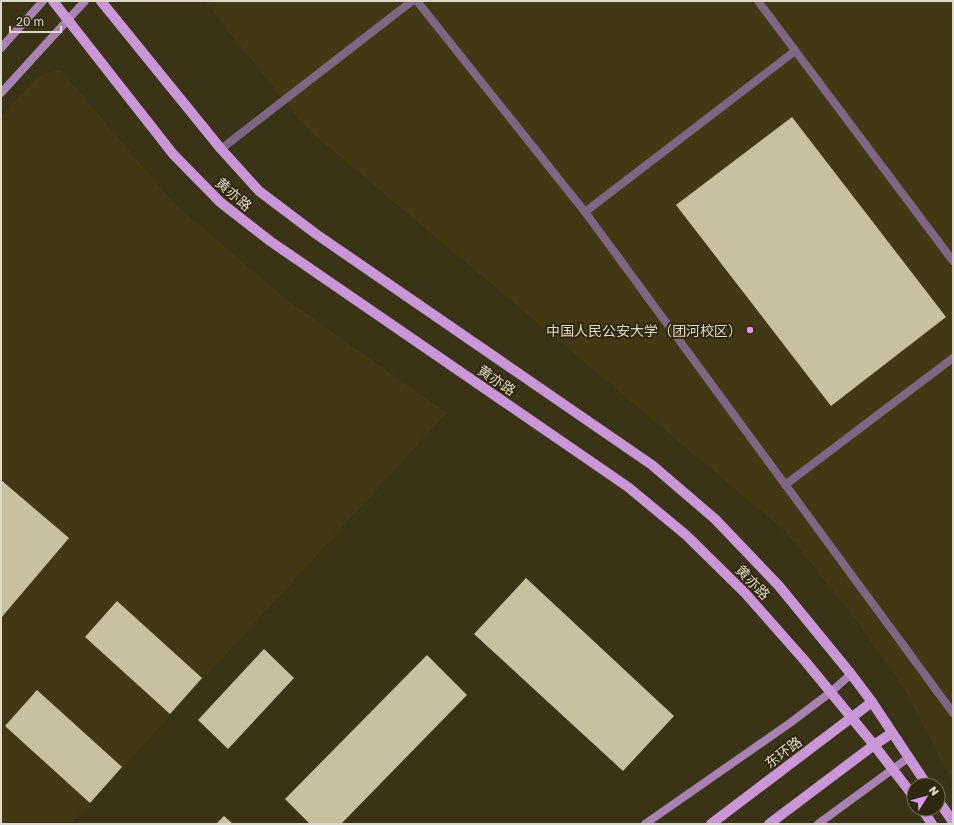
<svg xmlns="http://www.w3.org/2000/svg" width="954" height="825" font-family="'Golos Text','Noto Sans SC',sans-serif">
  <style>
    .built { fill: #423813 }
    .building { fill: #c9c0a0 }
    .lines { fill: none; stroke-linecap: round; stroke-linejoin: round }
    .street { stroke: #7e6685; stroke-width: 8 }
    .secondary { stroke: #a882b3; stroke-width: 8 }
    .primary { stroke: #c997d7; stroke-width: 10 }
    .poi-dot { fill: #de98f2; stroke: #30280c; stroke-width: 1.5 }
    .labels { text-anchor: middle; dominant-baseline: central; stroke-width: 4; stroke-linejoin: round; paint-order: stroke }
    .street-label { font-size: 14px; fill: #ded9c9; stroke: #30280c }
    .poi-label { font-size: 14px; fill: #ded9c9; stroke: #30280c; text-anchor: end }
  </style>
  <rect width="100%" height="100%" fill="#3a3316"/>
  <g class="built">
    <path d="M 205,1 L 953,1 L 953,781 L 944,767 L 904,688 L 855,619 L 786,532 L 307,129 L 228,31 Z"/>
    <path d="M 60,69 L 174,203 L 287,300 L 447,413 L 71,824 L 1,824 L 1,116 L 38,76 Z"/>
  </g>
  <g class="building">
    <path d="M 792,117 L 946,317 L 831,406 L 676,205 Z"/>
    <path d="M 1,480 L 69,538 L 1,618 Z"/>
    <path d="M 526,578 L 674,716 L 623,771 L 474,634 Z"/>
    <path d="M 117,601 L 202,678 L 170,714 L 85,637 Z"/>
    <path d="M 264,649 L 294,678 L 228,749 L 198,720 Z"/>
    <path d="M 427,655 L 467,695 L 341,824 L 310,824 L 285,799 Z"/>
    <path d="M 37,690 L 122,767 L 90,803 L 5,726 Z"/>
    <path d="M 224,816 L 233,824 L 216,824 Z"/>
  </g>
  <g class="lines">
    <g class="street">
      <path d="M 417,1 L 585,212 L 953,713"/>
      <path d="M 758,1 L 953,261"/>
      <path d="M 221,149 L 412,1"/>
      <path d="M 585,212 L 795,51"/>
      <path d="M 785,485 L 953,358"/>
    </g>
    <g class="secondary">
      <path d="M 1,48 L 43,1"/>
      <path d="M 1,93 L 85,1"/>
      <path d="M 645,824 L 790,723 L 831,692 L 851,674"/>
      <path d="M 818,824 L 908,758"/>
    </g>
    <g class="primary">
      <path d="M 53,1 L 173,154 L 220,202 L 270,241 L 628,487 L 686,535 L 745,593 L 805,661 L 874,745 L 914,797"/>
      <path d="M 101,1 L 221,149 L 259,191 L 316,234 L 652,465 L 715,519 L 779,586 L 851,674 L 872,702 L 927,785"/>
      <path d="M 938,800 L 953,822"/>
      <path d="M 922,809 L 932,824"/>
      <path d="M 711,824 L 872,702"/>
      <path d="M 769,824 L 874,745 L 892,733"/>
    </g>
  </g>
  <circle class="poi-dot" cx="750" cy="330" r="4"/>
  <g class="labels">
    <g class="street-label">
      <text transform="translate(234 194) rotate(41)">黄亦路</text>
      <text transform="translate(497 380) rotate(34)">黄亦路</text>
      <text transform="translate(753 582) rotate(46)">黄亦路</text>
      <text transform="translate(783 752) rotate(-37)">东环路</text>
    </g>
    <g class="poi-label">
      <text x="742" y="330">中国人民公安大学（团河校区）</text>
    </g>
  </g>
  <rect width="954" height="825" fill="none" stroke="#ded9c9" stroke-width="4"/>
  <g transform="translate(926 797) rotate(53)"><circle r="19" fill="#30280c" stroke="#766f58"/>
  <path d="M0-3L7 15L0 10L-7 15Z" fill="#de98f2"/>
  <text y="-6" font-size="11" font-weight="bold" text-anchor="middle" fill="#ded9c9">N</text>
  </g>
  <path d="M10 26v6h51v-6" fill="none" stroke="#ded9c9" stroke-width="2"/>
  <text x="16" y="26" font-size="12" fill="#ded9c9" stroke="#30280c" stroke-width="3" paint-order="stroke">20 m</text>
</svg>
